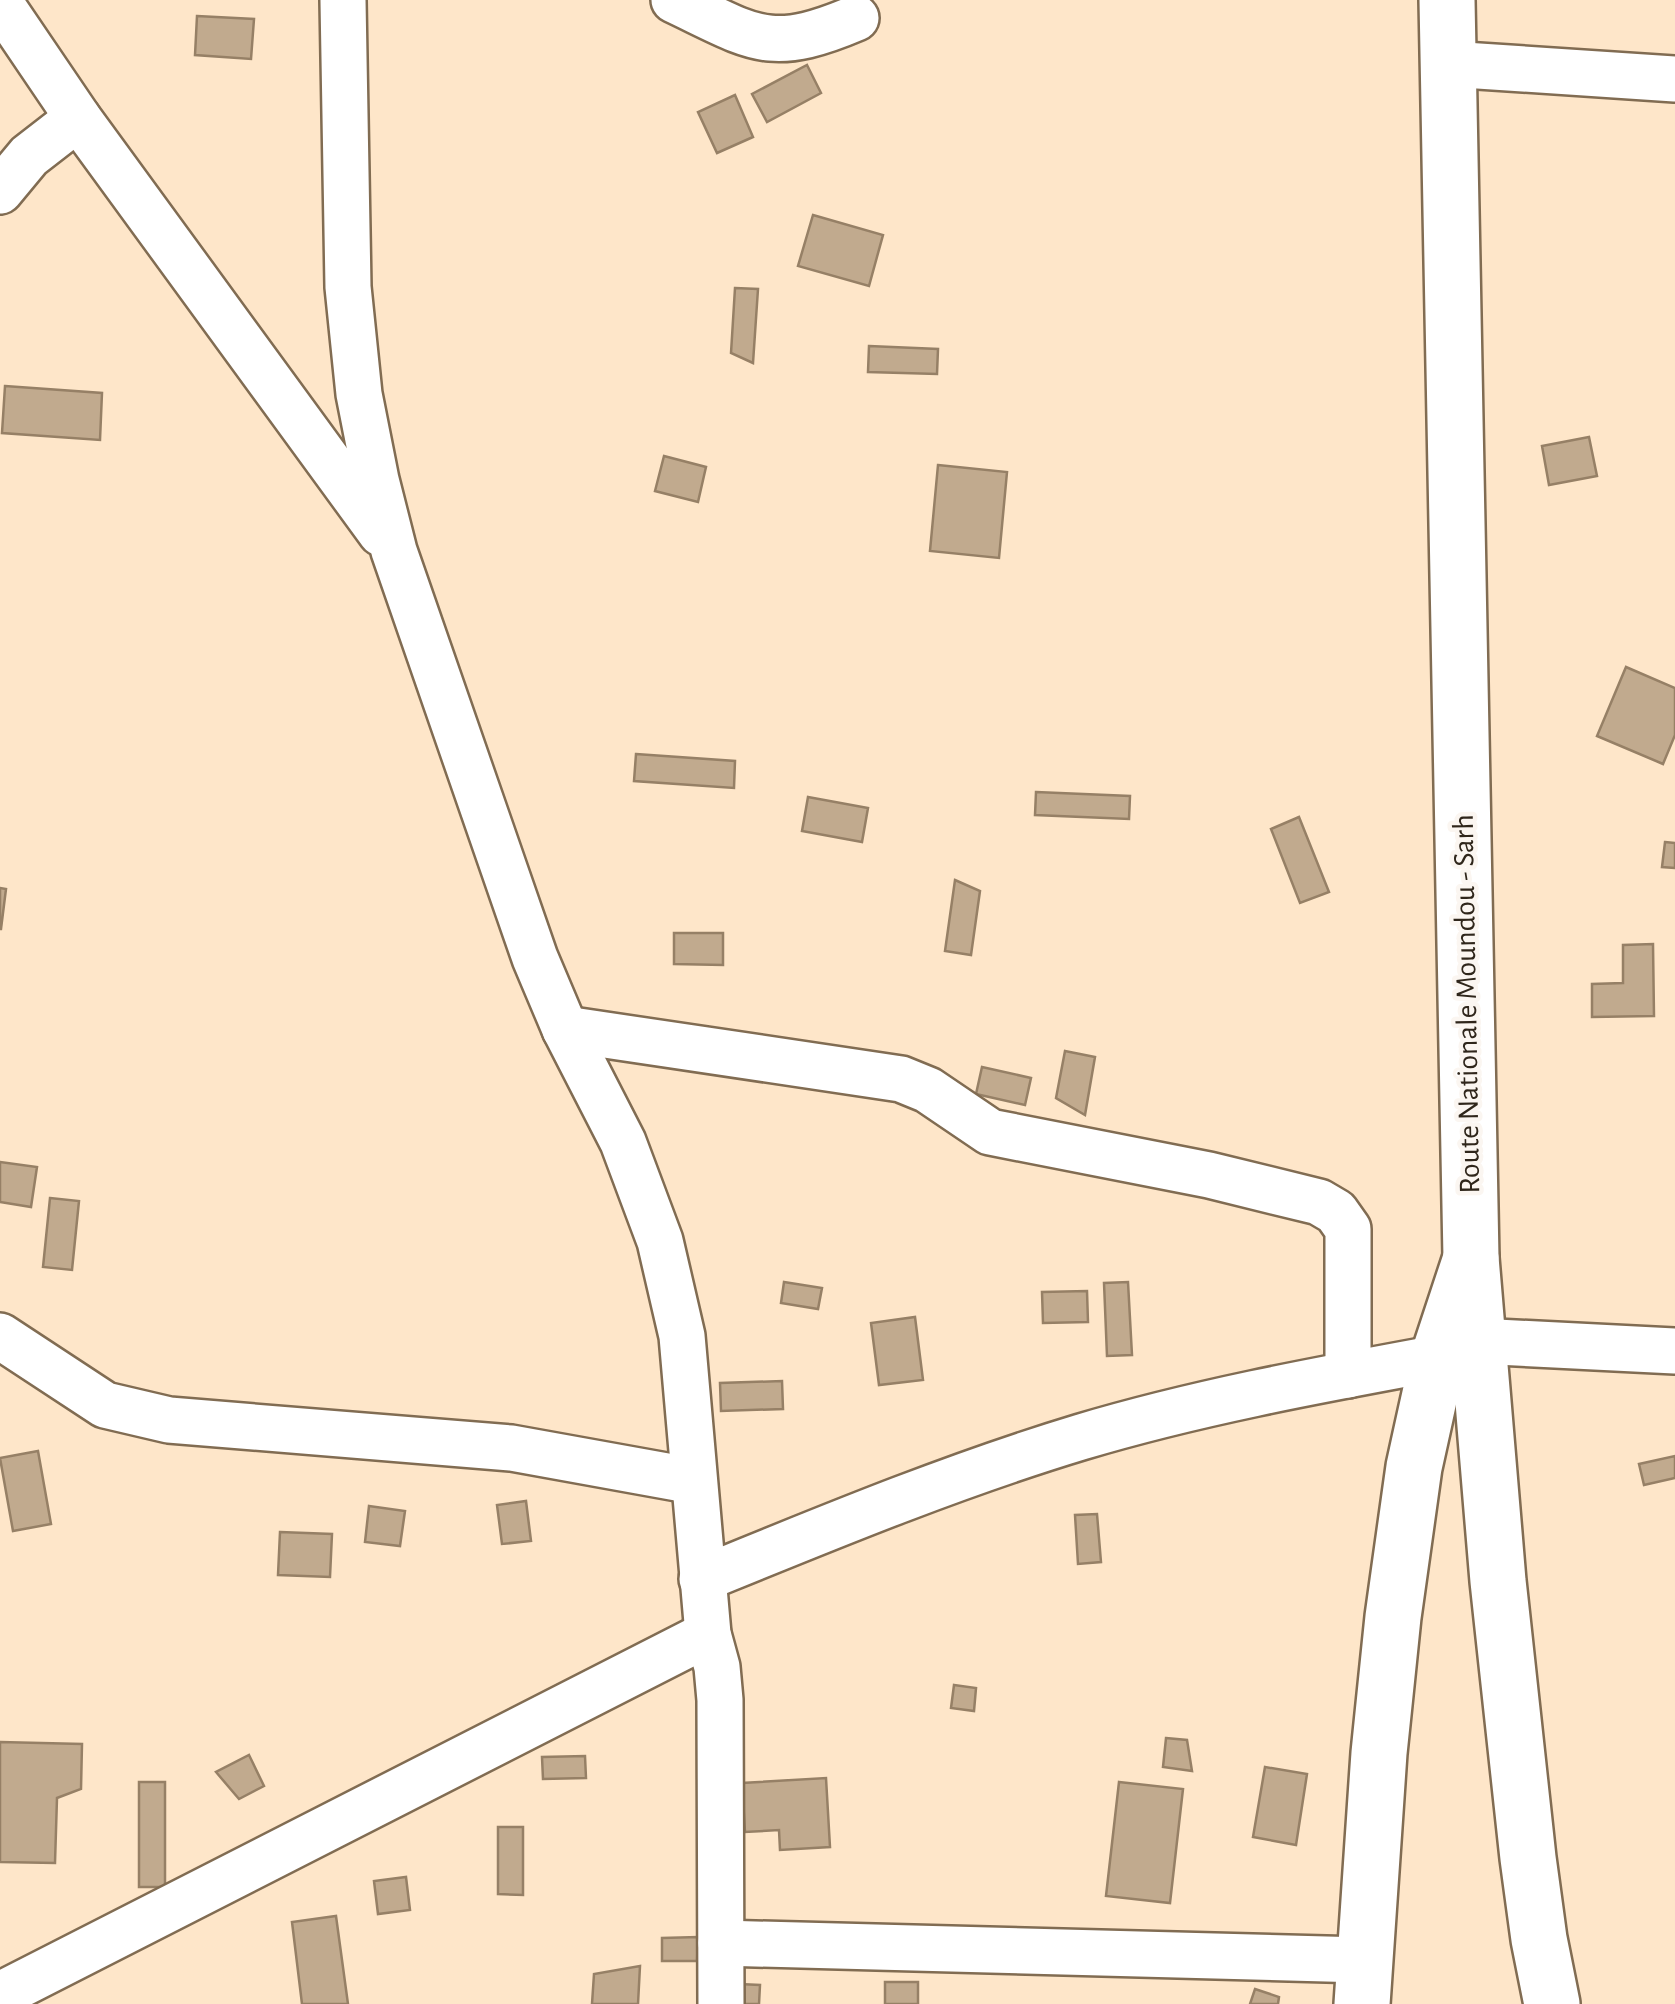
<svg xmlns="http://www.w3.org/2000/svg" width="1675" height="2004" font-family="'Alegreya Sans',sans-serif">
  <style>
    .building { fill: #c1aa8e; stroke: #968066; stroke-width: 2.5 }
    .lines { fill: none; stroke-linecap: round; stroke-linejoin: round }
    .minor-casing { stroke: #816c52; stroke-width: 50 }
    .major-casing { stroke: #816c52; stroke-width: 60 }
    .highway-casing { stroke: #816c52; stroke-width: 60 }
    .minor { stroke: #fff; stroke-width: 45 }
    .major { stroke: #fff; stroke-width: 55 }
    .highway { stroke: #fff; stroke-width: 55 }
    .labels { text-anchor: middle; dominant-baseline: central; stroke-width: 9; stroke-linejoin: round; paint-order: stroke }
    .street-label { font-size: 30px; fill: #2f261b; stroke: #fbf6f1 }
  </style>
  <rect width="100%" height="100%" fill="#fee6c9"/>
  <g class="building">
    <path d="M 197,16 L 254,19 L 251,59 L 195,55 Z"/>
    <path d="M 807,65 L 821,93 L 767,122 L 752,94 Z"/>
    <path d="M 735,95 L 753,137 L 717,153 L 698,112 Z"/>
    <path d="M 813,215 L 883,235 L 869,286 L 798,266 Z"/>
    <path d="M 735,288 L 758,289 L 753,363 L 731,353 Z"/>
    <path d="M 869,346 L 938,349 L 937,374 L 868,372 Z"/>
    <path d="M 5,386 L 102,393 L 100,440 L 2,433 Z"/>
    <path d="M 1589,437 L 1597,476 L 1549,485 L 1542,446 Z"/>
    <path d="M 664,456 L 706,467 L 698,502 L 655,491 Z"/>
    <path d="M 938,465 L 1007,472 L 999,558 L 930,551 Z"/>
    <path d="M 1626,667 L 1675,688 L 1675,735 L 1663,764 L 1597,736 Z"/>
    <path d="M 636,754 L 735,761 L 734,788 L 634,781 Z"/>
    <path d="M 1036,792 L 1130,796 L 1129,819 L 1035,815 Z"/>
    <path d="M 808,797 L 868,808 L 862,842 L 802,831 Z"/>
    <path d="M 1299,817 L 1329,892 L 1300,903 L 1271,829 Z"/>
    <path d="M 1665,842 L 1675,843 L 1675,868 L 1662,867 Z"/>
    <path d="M 955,880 L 980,891 L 971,955 L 945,951 Z"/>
    <path d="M 0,888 L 6,889 L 1,929 L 0,929 Z"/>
    <path d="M 674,933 L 723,933 L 723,965 L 674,964 Z"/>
    <path d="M 1653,944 L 1654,1016 L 1592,1017 L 1592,984 L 1623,983 L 1623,945 Z"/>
    <path d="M 1065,1051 L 1095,1057 L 1085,1115 L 1056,1098 Z"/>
    <path d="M 982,1067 L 1031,1078 L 1025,1105 L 976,1094 Z"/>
    <path d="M 0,1162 L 37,1167 L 31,1207 L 0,1202 Z"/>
    <path d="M 50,1198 L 79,1201 L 72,1270 L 43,1267 Z"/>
    <path d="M 784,1282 L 822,1288 L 818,1309 L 781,1303 Z"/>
    <path d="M 1128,1282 L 1132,1355 L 1107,1356 L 1104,1283 Z"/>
    <path d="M 1087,1291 L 1088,1322 L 1043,1323 L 1042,1292 Z"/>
    <path d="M 915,1317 L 923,1380 L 879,1385 L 871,1323 Z"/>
    <path d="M 782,1381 L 783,1409 L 721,1411 L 720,1383 Z"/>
    <path d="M 38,1451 L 51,1524 L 13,1531 L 0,1458 Z"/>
    <path d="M 1675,1456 L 1675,1478 L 1644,1485 L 1639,1464 Z"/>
    <path d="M 526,1501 L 531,1541 L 502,1544 L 497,1505 Z"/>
    <path d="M 369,1506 L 405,1511 L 400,1546 L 365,1542 Z"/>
    <path d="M 1097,1514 L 1101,1562 L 1078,1564 L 1075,1515 Z"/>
    <path d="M 280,1532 L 332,1534 L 330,1577 L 278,1575 Z"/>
    <path d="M 954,1685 L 976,1688 L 974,1711 L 951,1708 Z"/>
    <path d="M 1166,1738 L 1187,1740 L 1192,1771 L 1163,1767 Z"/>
    <path d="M 0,1742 L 82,1744 L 81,1789 L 57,1798 L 55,1863 L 0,1862 Z"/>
    <path d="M 249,1755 L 264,1786 L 239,1799 L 216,1772 Z"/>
    <path d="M 585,1756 L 586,1778 L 543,1779 L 542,1757 Z"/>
    <path d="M 1265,1767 L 1307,1774 L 1296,1845 L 1253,1837 Z"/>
    <path d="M 826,1778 L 830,1847 L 780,1850 L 779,1830 L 745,1832 L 742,1783 Z"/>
    <rect x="139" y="1782" width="26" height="105"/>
    <path d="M 1119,1782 L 1183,1789 L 1170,1903 L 1106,1896 Z"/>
    <path d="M 498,1827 L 523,1827 L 523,1895 L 498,1894 Z"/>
    <path d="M 406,1877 L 410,1910 L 378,1914 L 374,1881 Z"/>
    <path d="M 336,1916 L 348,2004 L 302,2004 L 292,1922 Z"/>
    <path d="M 698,1937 L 697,1961 L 662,1961 L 662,1938 Z"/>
    <path d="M 640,1966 L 638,2004 L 592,2004 L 594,1974 Z"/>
    <rect x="885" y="1982" width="33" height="22"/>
    <path d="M 739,1984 L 760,1985 L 759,2004 L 739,2004 Z"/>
    <path d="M 1255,1989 L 1279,1997 L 1278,2004 L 1250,2004 Z"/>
  </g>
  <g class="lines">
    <g class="minor-casing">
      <g id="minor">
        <path d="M 343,0 L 348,287 L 359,394 L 376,480 L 394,551 L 535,958 L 565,1029 L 623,1142 L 660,1241 L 682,1336 L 708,1634 L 717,1667 L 720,1700 L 721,2004"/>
        <path d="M 674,0 C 754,38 769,55 856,18"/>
        <path d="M 0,3 L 78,118 L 381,533"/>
        <path d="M 1448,64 L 1675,79"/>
        <path d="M 0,191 L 29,156 L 78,118"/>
        <path d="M 565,1029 L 901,1079 L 928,1090 L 990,1132 L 1209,1175 L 1319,1202 L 1336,1212 L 1348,1229 L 1348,1375"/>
        <path d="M 0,1336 L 105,1405 L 169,1420 L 511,1448 L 694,1481"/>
        <path d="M 1477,1341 L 1675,1351"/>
        <path d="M 702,1579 C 827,1528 952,1476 1081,1437 C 1198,1402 1319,1380 1438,1358"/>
        <path d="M 721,1943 L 1364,1960"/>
        <path d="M 0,1995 L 708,1634"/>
      </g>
    </g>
    <g class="major-casing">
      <path id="major" d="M 1362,2004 L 1379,1753 L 1393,1617 L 1414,1467 L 1438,1358 L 1471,1258"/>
    </g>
    <g class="highway-casing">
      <path id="highway" d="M 1447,0 L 1471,1258 L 1498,1581 L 1528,1858 L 1539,1939 L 1552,2004"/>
    </g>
    <use href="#minor" class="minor"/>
    <use href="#major" class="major"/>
    <use href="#highway" class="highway"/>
  </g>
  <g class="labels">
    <g class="street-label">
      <text transform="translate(1467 1004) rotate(-91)">Route Nationale Moundou - Sarh</text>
    </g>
  </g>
</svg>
